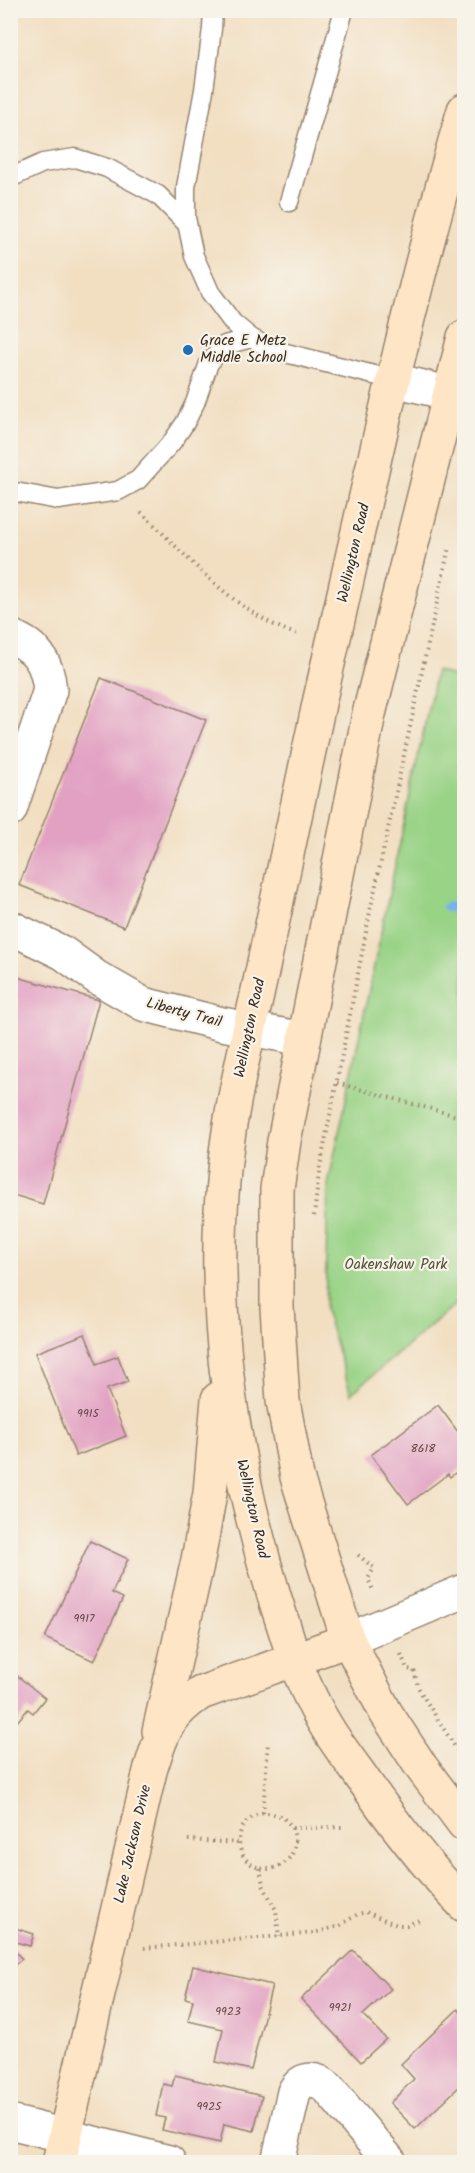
<svg xmlns="http://www.w3.org/2000/svg" width="475" height="2173" font-family="Kalam,sans-serif">
  <style>
    .green { fill: #99d386; stroke: #6a7e52; stroke-width: 1.5 }
    .lines { fill: none; stroke-linecap: round; stroke-linejoin: round }
    .stream { stroke: #78b2e9; stroke-width: 10 }
    .building { fill: #e2a1c3 }
    .lane-casing { stroke: #968470; stroke-width: 21 }
    .street-casing { stroke: #968470; stroke-width: 36 }
    .secondary-casing { stroke: #968470; stroke-width: 36 }
    .path { stroke: #968470; stroke-width: 4; stroke-dasharray: 1.5 4.5; stroke-linecap: butt }
    .lane { stroke: #fff; stroke-width: 18 }
    .street { stroke: #fff; stroke-width: 33 }
    .secondary { stroke: #fde5c5; stroke-width: 33 }
    .poi-dot { fill: #1f6fb2; stroke: #f7f3e8; stroke-width: 2 }
    .labels { text-anchor: middle; dominant-baseline: central; stroke-width: 4.5; stroke-linejoin: round; paint-order: stroke }
    .number-label { font-size: 12px; fill: #654847 }
    .poi-label { font-size: 15px; fill: #3b2a1e; stroke: #f7f3e8; text-anchor: start }
    .street-label { font-size: 15px; fill: #3b2a1e; stroke: #f7f3e8 }
    .park-label { font-size: 15px; fill: #525438; stroke: #f7f3e8 }
  </style>
  <rect width="100%" height="100%" fill="#f7f3e8"/>
  <filter id="ink" filterUnits="userSpaceOnUse"><feTurbulence type="fractalNoise" baseFrequency=".0167" numOctaves="2"/><feDisplacementMap in="SourceGraphic" scale="12" xChannelSelector="R" yChannelSelector="G"/><feConvolveMatrix kernelMatrix="1 2 1 2 8 2 1 2 1" color-interpolation-filters="sRGB"/></filter>
  <filter id="wash" filterUnits="userSpaceOnUse"><feTurbulence type="fractalNoise" baseFrequency=".008" numOctaves="4" result="noise"/><feDisplacementMap in="SourceGraphic" scale="24" xChannelSelector="R" yChannelSelector="G"/><feGaussianBlur stdDeviation="1.35" result="paint"/><feColorMatrix in="noise" values="0 0 0 0 0 0 0 0 0 0 0 0 0 0 0 0 0 1.4 0 .05"/><feComposite in="paint" operator="in"/></filter>
  <g filter="url(#wash)">
    <rect width="100%" height="100%" fill="#f2dfc2"/>
    <path class="green" d="M 436,671 L 464,679 L 464,1297 L 351,1394 L 325,1310 L 328,1185 Z"/>
    <g class="lines">
      <path class="stream" d="M 447,907 L 464,909"/>
    </g>
    <g id="blocks">
      <g class="building">
        <path d="M 101,678 L 206,720 L 124,927 L 19,885 Z"/>
        <path d="M 10,975 L 99,1000 L 43,1204 L 10,1194 Z"/>
        <path d="M 85,1334 L 97,1364 L 118,1356 L 128,1382 L 107,1389 L 126,1436 L 76,1456 L 35,1353 Z"/>
        <path d="M 438,1405 L 464,1440 L 464,1466 L 450,1477 L 448,1474 L 408,1504 L 371,1455 Z"/>
        <path d="M 90,1541 L 128,1559 L 112,1593 L 123,1598 L 94,1661 L 45,1638 Z"/>
        <path d="M 10,1670 L 45,1698 L 33,1713 L 28,1709 L 10,1730 Z"/>
        <path d="M 15,1928 L 34,1934 L 30,1946 L 12,1941 Z"/>
        <path d="M 10,1945 L 22,1959 L 10,1969 Z"/>
        <path d="M 353,1950 L 391,1989 L 363,2015 L 386,2039 L 361,2062 L 301,1999 Z"/>
        <path d="M 193,1966 L 272,1985 L 251,2070 L 216,2062 L 223,2029 L 188,2021 L 193,2000 L 185,1998 Z"/>
        <path d="M 458,2009 L 464,2016 L 464,2082 L 415,2129 L 390,2103 L 414,2079 L 401,2064 Z"/>
        <path d="M 175,2075 L 262,2096 L 254,2131 L 224,2124 L 220,2143 L 162,2130 L 165,2118 L 156,2116 L 163,2084 L 172,2086 Z"/>
      </g>
    </g>
  </g>
  <g filter="url(#ink)">
    <use href="#blocks" fill-opacity="0" stroke="#968470" stroke-width="1.5"/>
    <g class="lines">
      <g class="lane-casing">
        <g id="lane">
          <path d="M 213,10 L 212,29 L 204,90 L 186,187 L 186,218 L 194,256 L 210,292 L 233,323 L 251,338 L 274,350 L 394,380"/>
          <path d="M 10,178 L 43,163 L 75,158 L 107,168 L 158,195 L 187,224"/>
          <path d="M 289,202 L 344,10"/>
          <path d="M 10,491 L 58,500 L 118,491 L 138,480 L 172,442 L 185,423 L 195,403 L 209,363 L 225,345 L 251,338"/>
        </g>
      </g>
      <g class="street-casing">
        <g id="street">
          <path d="M 394,380 L 464,397"/>
          <path d="M 10,636 C 37,647 47,661 50,690 L 10,810"/>
          <path d="M 10,927 L 63,953 L 96,977 L 143,1004 L 222,1024 L 304,1039"/>
          <path d="M 348,1640 L 464,1591"/>
          <path d="M 10,2122 L 169,2162"/>
          <path d="M 278,2162 L 294,2092 C 302,2077 316,2077 328,2088 L 390,2162"/>
        </g>
      </g>
      <g class="secondary-casing">
        <g id="secondary">
          <path d="M 464,110 C 407,304 365,502 320,699 C 299,795 279,891 259,986 C 245,1051 228,1116 223,1182 C 211,1322 234,1469 276,1602 C 287,1635 296,1669 312,1700 C 324,1726 341,1749 358,1772 C 390,1819 425,1864 464,1905"/>
          <path d="M 464,337 L 369,714 L 284,1141 L 277,1189 L 277,1307 L 283,1401 L 297,1477 L 348,1640 L 386,1713 L 422,1768 L 464,1824"/>
          <path d="M 159,1731 L 198,1560 L 210,1493 L 218,1399"/>
          <path d="M 59,2162 L 150,1771 C 161,1735 167,1715 201,1693 L 348,1640"/>
        </g>
      </g>
      <g class="path">
        <path d="M 141,512 C 186,555 238,617 300,635"/>
        <path d="M 337,1083 L 464,1118"/>
        <path d="M 314,1216 L 319,1172 L 370,912 L 449,547"/>
        <path d="M 358,1555 L 374,1568 L 368,1579 L 374,1592"/>
        <path d="M 401,1654 L 407,1669 L 414,1670 L 418,1687 L 423,1696 L 464,1761"/>
        <circle cx="267" cy="1841" r="28"/>
        <path d="M 263,1813 L 268,1743"/>
        <path d="M 292,1828 L 346,1827"/>
        <path d="M 188,1840 L 239,1843"/>
        <path d="M 260,1868 L 263,1885 L 276,1910 L 279,1937"/>
        <path d="M 144,1948 L 314,1933 L 339,1926 L 358,1914 L 366,1912 L 397,1925 L 407,1925 L 422,1919"/>
      </g>
      <use href="#lane" class="lane"/>
      <use href="#street" class="street"/>
      <use href="#secondary" class="secondary"/>
    </g>
  </g>
  <circle class="poi-dot" cx="188" cy="350" r="6"/>
  <g class="labels">
    <g class="number-label">
      <text x="88" y="1413">9915</text>
      <text x="423" y="1448">8618</text>
      <text x="84" y="1618">9917</text>
      <text x="340" y="2007">9921</text>
      <text x="228" y="2011">9923</text>
      <text x="209" y="2106">9925</text>
    </g>
    <g class="poi-label">
      <text x="200" y="341">Grace E Metz<tspan x="200" dy="17">Middle School</tspan></text>
    </g>
    <g class="street-label">
      <text transform="translate(354 553) rotate(-77)">Wellington Road</text>
      <text transform="translate(184 1013) rotate(15)">Liberty Trail</text>
      <text transform="translate(250 1028) rotate(-78)">Wellington Road</text>
      <text transform="translate(252 1509) rotate(77)">Wellington Road</text>
      <text transform="translate(133 1844) rotate(-77)">Lake Jackson Drive</text>
    </g>
    <g class="park-label">
      <text x="396" y="1265">Oakenshaw Park</text>
    </g>
  </g>
  <rect width="475" height="2173" fill="none" stroke="#f7f3e8" stroke-width="36"/>
</svg>
